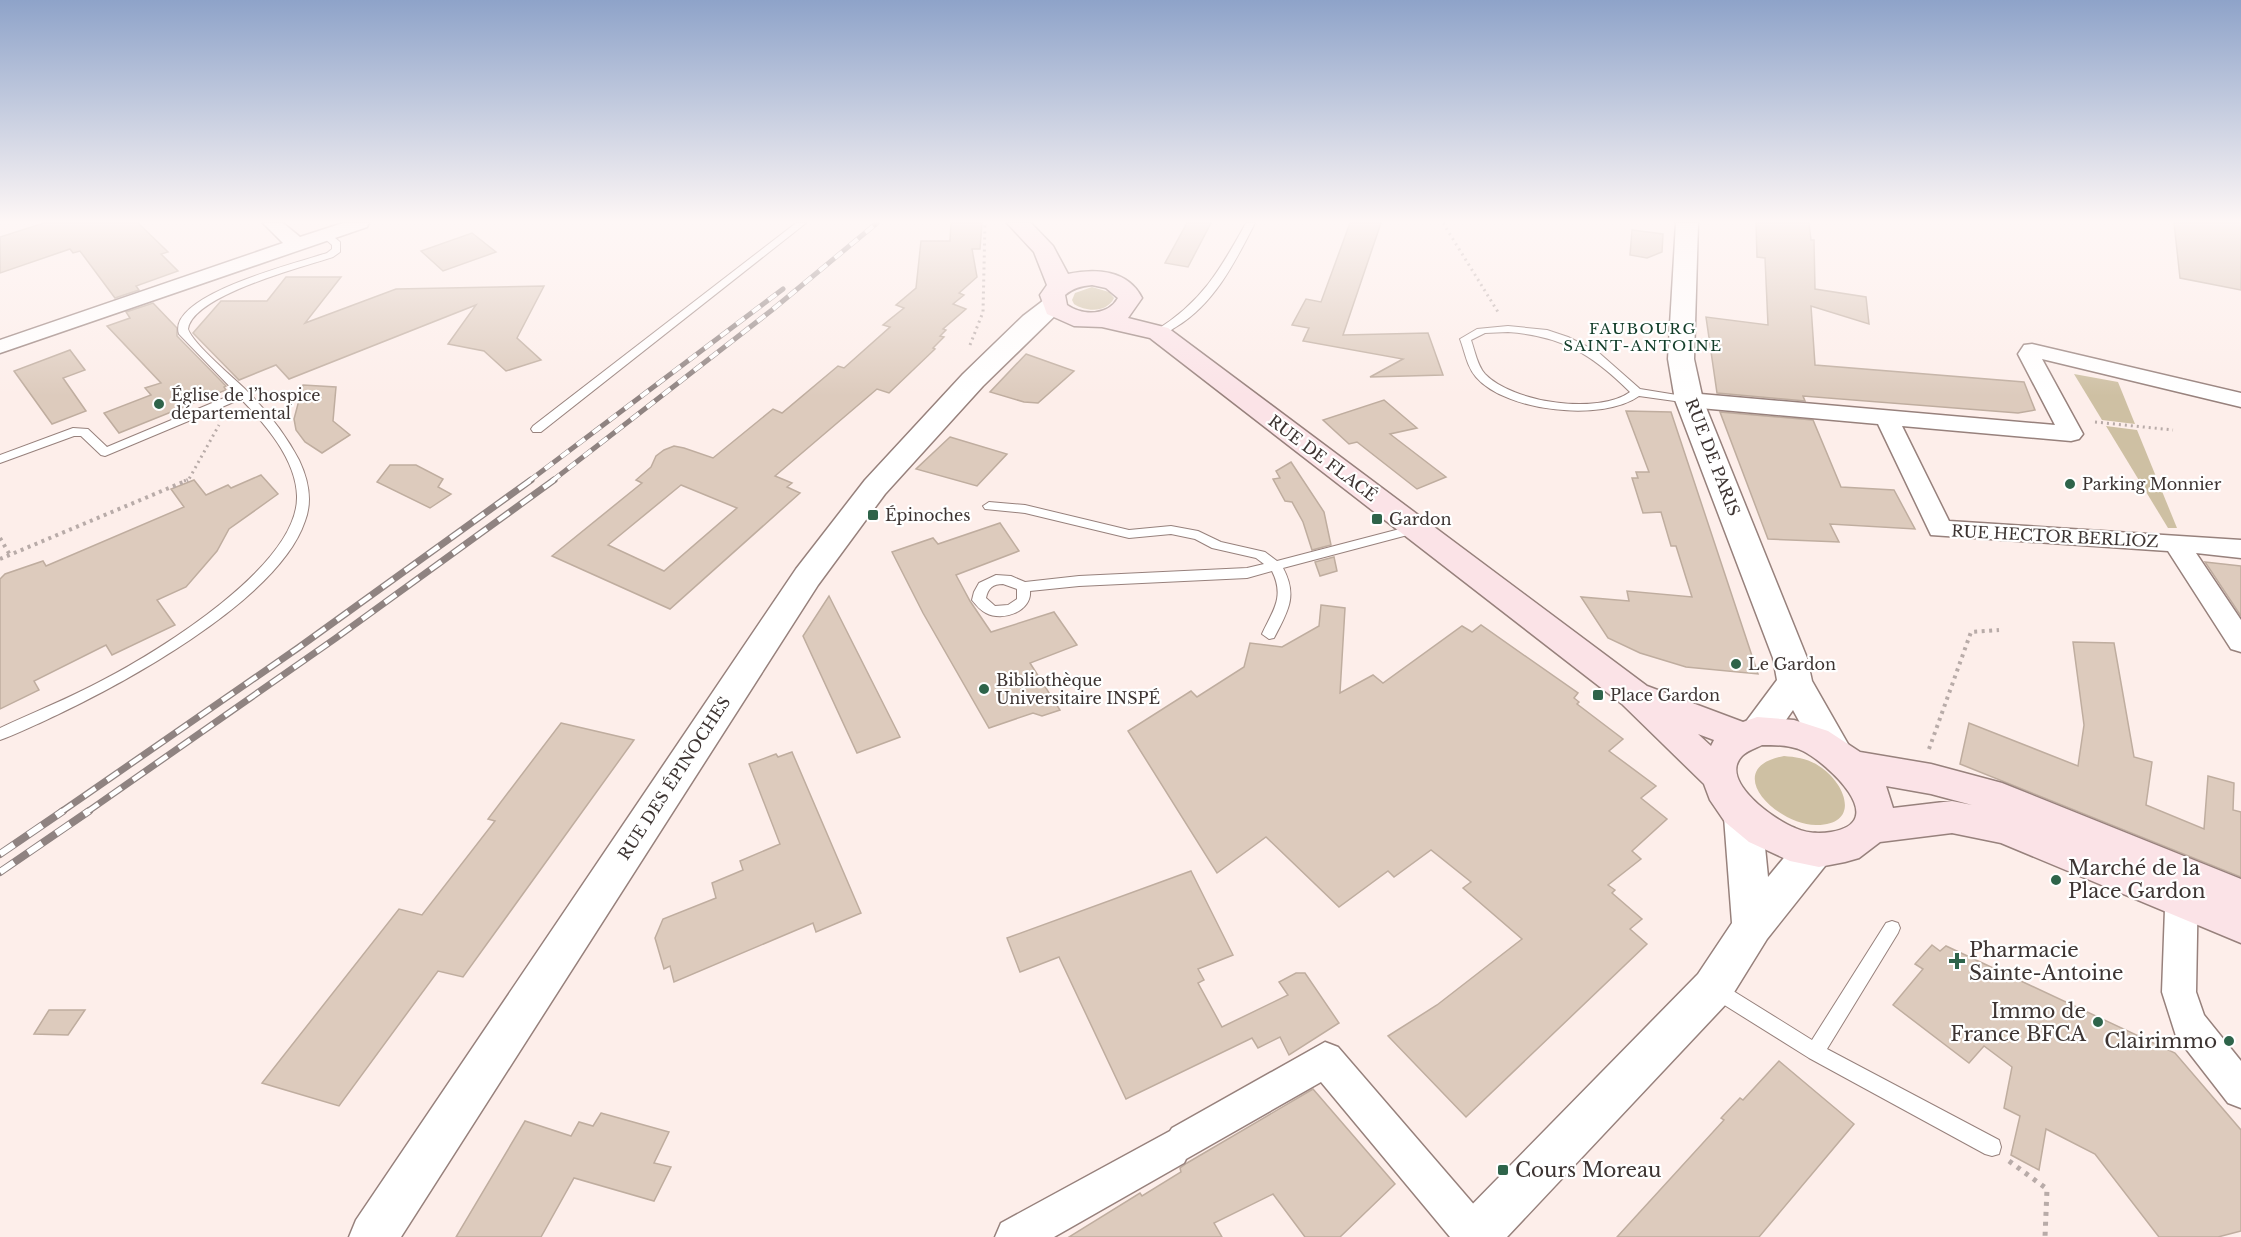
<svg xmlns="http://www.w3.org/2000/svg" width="2241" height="1237" font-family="'Libre Baskerville',serif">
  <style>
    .green { fill: #cec0a3 }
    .building { fill: #ddcbbd; stroke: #bfad9f; stroke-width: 1.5; fill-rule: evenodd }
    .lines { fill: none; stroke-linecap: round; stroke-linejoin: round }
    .service-casing { stroke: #97817c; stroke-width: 2 }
    .minor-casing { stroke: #97817c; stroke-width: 3 }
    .tertiary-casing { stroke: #97817c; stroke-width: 3 }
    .secondary-casing { stroke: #97817c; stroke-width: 3 }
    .path-far2 { stroke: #b8aba8; stroke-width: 3; stroke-dasharray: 2 4; stroke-linecap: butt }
    .path-far1 { stroke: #b8aba8; stroke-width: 4; stroke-dasharray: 3 4.5; stroke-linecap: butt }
    .path { stroke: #b8aba8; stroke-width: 5; stroke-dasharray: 4 6; stroke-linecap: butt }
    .service { fill: #fff; fill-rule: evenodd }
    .minor { fill: #fff; fill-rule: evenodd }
    .tertiary { fill: #fff; fill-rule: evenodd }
    .secondary { fill: #fbe3e7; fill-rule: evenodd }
    .rail-far2-casing { stroke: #8f8381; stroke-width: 5 }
    .rail-far1-casing { stroke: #8f8381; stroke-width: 7 }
    .rail-casing { stroke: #8f8381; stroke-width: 8 }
    .rail-far2 { stroke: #fff; stroke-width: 4; stroke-dasharray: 10; stroke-linecap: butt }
    .rail-far1 { stroke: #fff; stroke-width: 4.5; stroke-dasharray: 14; stroke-linecap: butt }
    .rail { stroke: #fff; stroke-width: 6; stroke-dasharray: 17; stroke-linecap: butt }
    .poi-dot { fill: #2e644a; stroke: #fff; stroke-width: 2 }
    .labels { text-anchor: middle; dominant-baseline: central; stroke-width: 4.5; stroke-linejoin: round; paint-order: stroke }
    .far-neighbourhood-label { font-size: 15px; letter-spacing: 1.5px; fill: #123d29; stroke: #fff }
    .poi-label { font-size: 16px; fill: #3d3432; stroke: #fff; text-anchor: start }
    .street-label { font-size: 16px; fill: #3d3432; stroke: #fff }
    .near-poi-label { font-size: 20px; fill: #3d3432; stroke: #fff; text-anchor: start }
  </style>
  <rect width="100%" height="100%" fill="#fdeeea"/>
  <g class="green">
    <path d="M 1092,287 L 1109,292 L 1114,298 C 1107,313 1086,312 1074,304 L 1072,300 L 1075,293 Z"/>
    <path d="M 2074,374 L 2118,382 L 2135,424 L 2102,420 Z"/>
    <path d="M 2106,426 L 2137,430 L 2177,528 L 2168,528 Z"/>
    <path d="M 1784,756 C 1796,757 1809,759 1819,766 C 1845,782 1862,824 1817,825 C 1777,826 1719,768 1784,756 Z"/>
  </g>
  <g class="building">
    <path d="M 44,223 L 138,223 L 168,252 L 161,254 L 178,271 L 136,286 L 139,290 L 115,298 L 80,251 L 73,253 L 70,249 L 0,273 L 0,237 Z"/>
    <path d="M 951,223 L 982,223 L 980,249 L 972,249 L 977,277 L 959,293 L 964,295 L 953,304 L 966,309 L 943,329 L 946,330 L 940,336 L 944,337 L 933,348 L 935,349 L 889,393 L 877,389 L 775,476 L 792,483 L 787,487 L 800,493 L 670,609 L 552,556 L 642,483 L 636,480 L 651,467 L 656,456 L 664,450 L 674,446 L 684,448 L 713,458 L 773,409 L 782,413 L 838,366 L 844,368 L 890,327 L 883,325 L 904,308 L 896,305 L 916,288 L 921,241 L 950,241 ZM 681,485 L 737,508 L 664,571 L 608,545 Z"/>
    <path d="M 1187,223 L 1211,223 L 1188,267 L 1165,263 Z"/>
    <path d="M 1350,223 L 1381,223 L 1343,335 L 1428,333 L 1443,375 L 1370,377 L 1403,359 L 1303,341 L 1309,328 L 1292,325 L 1306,299 L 1321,302 Z"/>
    <path d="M 1756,223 L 1809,223 L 1811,240 L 1814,240 L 1815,289 L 1866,297 L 1869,324 L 1811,306 L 1815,365 L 2024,382 L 2035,410 L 2018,413 L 1803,396 L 1805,401 L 1717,393 L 1706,317 L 1768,325 L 1765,258 L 1757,257 Z"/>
    <path d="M 2174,223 L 2241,223 L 2241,290 L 2180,278 Z"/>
    <path d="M 1632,230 L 1663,234 L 1662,252 L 1647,258 L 1630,255 Z"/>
    <path d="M 472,233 L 496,252 L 443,271 L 421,251 Z"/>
    <path d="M 286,277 L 341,277 L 305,323 L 396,289 L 544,286 L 517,338 L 541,360 L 506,371 L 484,351 L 448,344 L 476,305 L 289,379 L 276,365 L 239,380 L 193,333 L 221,301 L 267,301 Z"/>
    <path d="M 153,303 L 177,328 L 177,336 L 226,386 L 224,387 L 226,390 L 119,433 L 104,413 L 151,395 L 145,388 L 161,383 L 107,326 L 130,318 L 126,312 Z"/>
    <path d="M 70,350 L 85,370 L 63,378 L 86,411 L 52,424 L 14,371 Z"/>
    <path d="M 1026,354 L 1074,371 L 1038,403 L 1024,402 L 990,392 Z"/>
    <path d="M 303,385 L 336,387 L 333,421 L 350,435 L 322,453 L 305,442 L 296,430 L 294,419 Z"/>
    <path d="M 1384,400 L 1417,428 L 1390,434 L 1446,477 L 1417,489 L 1357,442 L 1349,444 L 1323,420 Z"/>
    <path d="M 1626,411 L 1671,412 L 1758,674 L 1686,667 L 1640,653 L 1608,638 L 1581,597 L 1629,601 L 1627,591 L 1692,597 L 1676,546 L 1671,546 L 1661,512 L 1643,513 L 1632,478 L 1638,478 L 1636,472 L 1649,472 Z"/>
    <path d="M 1720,412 L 1813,420 L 1841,487 L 1894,490 L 1915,529 L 1830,524 L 1839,542 L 1768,539 Z"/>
    <path d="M 950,437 L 1007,454 L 977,486 L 916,469 Z"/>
    <path d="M 1291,462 L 1324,512 L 1331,545 L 1312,550 L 1303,522 L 1292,502 L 1285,501 L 1273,479 L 1280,478 L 1276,471 Z"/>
    <path d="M 390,465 L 416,465 L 443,479 L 438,487 L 451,494 L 430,508 L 377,482 Z"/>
    <path d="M 261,475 L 278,494 L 229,529 L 217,551 L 186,587 L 157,600 L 175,625 L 112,655 L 106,645 L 34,681 L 39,690 L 0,709 L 0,579 L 5,574 L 43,561 L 46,566 L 184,507 L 171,489 L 194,480 L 206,495 L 228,485 L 231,488 Z"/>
    <path d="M 1000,523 L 1019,551 L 956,575 L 970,601 L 991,632 L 1054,612 L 1077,645 L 1030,663 L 1060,710 L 1042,716 L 1033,713 L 989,728 L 923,613 L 892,552 L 933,538 L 938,544 Z"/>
    <path d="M 1334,557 L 1337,571 L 1320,576 L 1315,562 Z"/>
    <path d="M 2205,562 L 2241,566 L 2241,616 Z"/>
    <path d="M 829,596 L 900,737 L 857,753 L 803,636 Z"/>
    <path d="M 1321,605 L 1345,608 L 1340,693 L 1373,675 L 1383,683 L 1462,626 L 1472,632 L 1481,625 L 1578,693 L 1574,698 L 1579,702 L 1577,704 L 1623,739 L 1609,751 L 1656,786 L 1641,798 L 1667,819 L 1632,851 L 1641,859 L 1608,885 L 1615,890 L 1612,893 L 1642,919 L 1630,929 L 1647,944 L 1466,1117 L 1388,1036 L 1437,1005 L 1522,939 L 1463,888 L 1471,882 L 1431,850 L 1394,877 L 1388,871 L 1339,907 L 1266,837 L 1217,873 L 1128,731 L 1191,691 L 1197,697 L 1244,667 L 1250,643 L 1282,647 L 1319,626 Z"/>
    <path d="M 2073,642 L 2114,643 L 2134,757 L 2152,762 L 2146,805 L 2204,829 L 2208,776 L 2234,783 L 2233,810 L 2241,812 L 2241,877 L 1960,764 L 1969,723 L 2078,766 L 2084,725 Z"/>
    <path d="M 561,723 L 634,740 L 463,977 L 438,971 L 339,1106 L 262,1083 L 399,909 L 422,915 L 495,821 L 488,819 Z"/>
    <path d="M 792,752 L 861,913 L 816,932 L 813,923 L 674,982 L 670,966 L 664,969 L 655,938 L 663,919 L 716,898 L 712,883 L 743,870 L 740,861 L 780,844 L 749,764 L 776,754 L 778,757 Z"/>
    <path d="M 1191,871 L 1233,955 L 1198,969 L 1204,980 L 1198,983 L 1222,1027 L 1288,995 L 1279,982 L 1296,973 L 1305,973 L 1339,1023 L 1289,1055 L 1280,1037 L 1258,1048 L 1252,1038 L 1126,1099 L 1059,957 L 1020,972 L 1007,938 Z"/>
    <path d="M 1932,945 L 1940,951 L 1946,946 L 2175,1053 L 2241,1130 L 2241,1231 L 2218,1237 L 2159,1237 L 2095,1154 L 2046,1129 L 2039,1170 L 2011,1155 L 2020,1116 L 2004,1108 L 2012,1067 L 1984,1046 L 1969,1063 L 1893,1005 L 1923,969 L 1915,964 Z"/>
    <path d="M 49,1010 L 85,1010 L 68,1035 L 34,1034 Z"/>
    <path d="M 1779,1061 L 1854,1124 L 1759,1237 L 1617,1237 L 1724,1120 L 1721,1118 L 1740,1098 L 1743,1100 Z"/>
    <path d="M 1313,1089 L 1395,1184 L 1340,1237 L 1305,1237 L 1273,1194 L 1214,1223 L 1222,1237 L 1069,1237 L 1140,1193 L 1142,1196 L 1181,1172 L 1180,1168 L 1187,1163 Z"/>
    <path d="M 601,1113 L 669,1132 L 654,1163 L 671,1167 L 654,1201 L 574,1178 L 541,1237 L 456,1237 L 525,1121 L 571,1136 L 579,1122 L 593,1126 Z"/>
  </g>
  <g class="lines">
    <g class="service-casing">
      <g id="service">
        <path d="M 796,223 L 806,223 L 541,432 L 533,432 L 531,429 L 533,426 Z"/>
        <path d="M 1246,223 L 1255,223 C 1235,262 1215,303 1176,327 C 1169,331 1163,337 1155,335 L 1155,331 C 1202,302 1220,270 1246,223 Z"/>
        <path d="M 323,233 L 329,233 L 340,242 L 340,252 L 333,257 C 303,267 193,295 188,329 C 193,344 234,378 247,391 C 266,410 286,435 299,460 C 308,479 313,500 305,521 C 278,602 116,688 42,722 C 28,728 14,735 0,740 L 0,728 C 34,712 70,698 103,680 C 159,651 299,565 297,496 C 296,459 265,424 241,399 L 105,456 L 101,455 L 81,436 L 74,436 L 0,463 L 0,455 L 73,428 L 88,429 L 107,447 L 236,393 L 179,334 C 166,295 300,262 327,253 L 332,249 L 332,245 L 323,237 Z"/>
        <path d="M 1508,326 L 1547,330 L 1568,337 L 1598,352 L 1640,389 L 1689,397 L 1695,400 L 1689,403 L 1639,396 C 1603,422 1506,412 1476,377 C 1467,367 1465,352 1460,339 L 1477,329 ZM 1508,332 C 1562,336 1592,354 1630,392 C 1598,415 1513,403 1485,374 C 1477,365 1475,351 1471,340 L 1485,333 Z"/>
        <path d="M 989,502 L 1025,505 L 1129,530 L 1171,526 L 1198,531 L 1221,542 L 1265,552 L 1277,561 L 1415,525 L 1421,529 L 1419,532 L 1283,568 C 1298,596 1288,611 1274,638 L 1269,639 L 1262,634 C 1273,610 1285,597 1272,571 L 1247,578 L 1079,586 L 1030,591 C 1032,611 1003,622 986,613 C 981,611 976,605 972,600 L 974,592 L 979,583 L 996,575 L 1011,576 L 1025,582 L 1079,576 L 1247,568 L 1264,564 L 1256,558 L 1212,548 L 1195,539 L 1171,534 L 1129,538 L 1025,513 L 985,509 L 983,506 ZM 1003,584 L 1017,589 L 1017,599 L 1008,605 L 995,606 L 986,598 C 988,588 993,584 1003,584 Z"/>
        <path d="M 1892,921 L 1898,923 L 1900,928 L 1898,933 L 1827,1049 L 1999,1140 L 2001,1147 L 1999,1154 L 1992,1156 L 1985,1154 L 1809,1058 L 1710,996 L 1707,990 L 1710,984 L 1716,982 L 1722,984 L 1812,1040 L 1886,923 Z"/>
      </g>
    </g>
    <g class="minor-casing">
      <g id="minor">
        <path d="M 263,223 L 283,223 L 300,237 L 343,223 L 369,223 L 367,227 L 0,353 L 0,340 L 283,243 Z"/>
        <path d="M 2032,344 L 2241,393 L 2241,407 L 2042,359 L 2083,434 L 2079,439 L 2071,441 L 1902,426 L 1949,521 L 2241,540 L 2241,558 L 2196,553 L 2241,620 L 2241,652 L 2231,649 L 2168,551 L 1931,535 L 1878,424 L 1689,407 L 1681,405 L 1678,400 L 1681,395 L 1689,393 L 2055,425 L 2018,354 L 2024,345 Z"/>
        <path d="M 2182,867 L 2193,871 L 2198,881 L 2196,992 L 2204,1015 L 2241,1061 L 2241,1108 L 2228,1103 L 2176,1036 L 2162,992 L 2166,881 L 2171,871 Z"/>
        <path d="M 1325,1042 L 1338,1047 L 1489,1222 L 1495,1237 L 1450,1237 L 1321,1082 L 1186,1159 L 1184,1163 L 1054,1237 L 995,1237 L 1001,1223 L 1170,1131 L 1172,1128 Z"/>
      </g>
    </g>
    <g class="tertiary-casing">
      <g id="tertiary">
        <path d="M 1676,223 L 1698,223 L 1694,359 L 1703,400 L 1807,658 L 1812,681 L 1852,751 L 1847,761 L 1834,765 L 1821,761 L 1793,710 C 1778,730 1772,750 1744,741 L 1739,731 L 1777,680 L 1773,658 L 1675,400 L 1668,359 Z"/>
        <path d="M 1053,297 L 1062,300 L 1066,305 L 983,386 L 885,494 L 818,585 L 401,1237 L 349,1237 L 356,1220 L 796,569 L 865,480 L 963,374 L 1023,316 L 1044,300 Z"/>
        <path d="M 1743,801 L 1756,806 L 1762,817 L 1768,877 L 1801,837 L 1815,833 L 1829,837 L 1834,849 L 1829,861 L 1767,939 L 1728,1002 L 1507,1237 L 1450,1237 L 1457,1220 L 1698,974 L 1732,923 L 1724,817 L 1730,806 Z"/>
      </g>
    </g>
    <g class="secondary-casing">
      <path id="secondary" d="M 1007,223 L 1031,223 L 1053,246 L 1068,274 C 1096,268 1128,270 1142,298 L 1128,318 L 1168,328 L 1647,686 L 1743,722 L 1757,717 L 1794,720 L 1828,731 L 1860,752 L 1931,764 L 2002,783 L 2241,879 L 2241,943 L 2001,843 L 1952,833 L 1880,842 L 1859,858 L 1845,862 L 1819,867 L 1790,861 L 1749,842 L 1725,822 L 1710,800 L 1704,784 L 1622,704 L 1150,338 L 1102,327 L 1074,326 L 1047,314 L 1040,295 L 1047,285 L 1034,252 ZM 1092,285 L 1106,288 L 1118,298 C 1108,316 1083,316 1067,305 L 1065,295 C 1073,288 1081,286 1092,285 ZM 1698,734 L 1714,740 L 1711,746 ZM 1762,745 C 1775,745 1791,745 1803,751 C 1827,763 1892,822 1831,832 C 1819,834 1806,833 1795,828 C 1776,821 1718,781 1742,756 C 1747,751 1756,748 1762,745 ZM 1886,786 L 1931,794 L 1972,805 L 1952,801 L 1893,808 Z"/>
    </g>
    <g class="path-far2">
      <path d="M 1443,223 L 1498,312"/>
      <path d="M 970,345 L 983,312 L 985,223"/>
      <path d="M 2095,422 L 2173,430"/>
      <path d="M 184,481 L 189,479 L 219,425"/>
    </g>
    <g class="path-far1">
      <path d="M 0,538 L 10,555"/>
      <path d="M 0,559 L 188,480"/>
      <path d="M 1929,749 L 1971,632 L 1999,630"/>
    </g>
    <path class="path" d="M 2009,1161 L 2047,1189 L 2045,1237"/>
    <use href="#service" class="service"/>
    <use href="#minor" class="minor"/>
    <use href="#tertiary" class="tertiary"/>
    <use href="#secondary" class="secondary"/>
    <g class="rail-far2-casing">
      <g id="rail-far2">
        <path d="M 529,481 L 783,289"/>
        <path d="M 552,481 L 772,310 L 877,223"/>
      </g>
    </g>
    <g class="rail-far1-casing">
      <g id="rail-far1">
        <path d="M 61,812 L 298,648 L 531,480"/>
        <path d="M 87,812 L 336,638 L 554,480"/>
      </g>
    </g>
    <g class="rail-casing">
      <g id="rail">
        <path d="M 0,854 L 63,811"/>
        <path d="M 0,872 L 89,811"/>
      </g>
    </g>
    <use href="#rail-far2" class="rail-far2"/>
    <use href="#rail-far1" class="rail-far1"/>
    <use href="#rail" class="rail"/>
  </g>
  <linearGradient id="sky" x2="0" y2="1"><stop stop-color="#8ea3c9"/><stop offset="0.56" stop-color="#fef7f6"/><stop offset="1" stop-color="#fef7f6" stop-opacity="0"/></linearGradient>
  <rect width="2241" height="396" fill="url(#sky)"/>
  <g class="poi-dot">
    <circle cx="159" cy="404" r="6"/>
    <circle cx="2070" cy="484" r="6"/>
    <rect x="867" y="509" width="12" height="12" rx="3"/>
    <rect x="1371" y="513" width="12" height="12" rx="3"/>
    <circle cx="1736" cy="664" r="6"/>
    <circle cx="984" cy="689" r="6"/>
    <rect x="1592" y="689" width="12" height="12" rx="3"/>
    <circle cx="2056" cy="880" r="6"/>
    <path d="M1954 952h6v6h6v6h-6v6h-6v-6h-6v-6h6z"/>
    <circle cx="2098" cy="1022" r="6"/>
    <circle cx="2229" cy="1041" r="6"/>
    <rect x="1497" y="1164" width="12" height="12" rx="3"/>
  </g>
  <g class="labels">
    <g class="far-neighbourhood-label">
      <text x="1643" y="328">FAUBOURG<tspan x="1643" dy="17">SAINT-ANTOINE</tspan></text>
    </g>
    <g class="poi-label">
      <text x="171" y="395">Église de l’hospice<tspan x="171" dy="18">départemental</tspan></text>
      <text x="2082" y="484">Parking Monnier</text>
      <text x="885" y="515">Épinoches</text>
      <text x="1389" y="519">Gardon</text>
      <text x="1748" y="664">Le Gardon</text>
      <text x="996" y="680">Bibliothèque<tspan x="996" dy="18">Universitaire INSPÉ</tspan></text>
      <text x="1610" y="695">Place Gardon</text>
    </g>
    <g class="street-label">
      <text transform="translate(1713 457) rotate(69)">RUE DE PARIS</text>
      <text transform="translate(1323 458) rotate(37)">RUE DE FLACÉ</text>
      <text transform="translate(2055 536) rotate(3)">RUE HECTOR BERLIOZ</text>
      <text transform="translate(674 778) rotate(-57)">RUE DES ÉPINOCHES</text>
    </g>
    <g class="near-poi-label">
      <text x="2068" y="868">Marché de la<tspan x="2068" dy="23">Place Gardon</tspan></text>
      <text x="1969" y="950">Pharmacie<tspan x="1969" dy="23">Sainte-Antoine</tspan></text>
      <text x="2086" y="1011" text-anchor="end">Immo de<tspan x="2086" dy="23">France BFCA</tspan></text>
      <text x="2217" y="1041" text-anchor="end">Clairimmo</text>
      <text x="1515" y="1170">Cours Moreau</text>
    </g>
  </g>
</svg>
